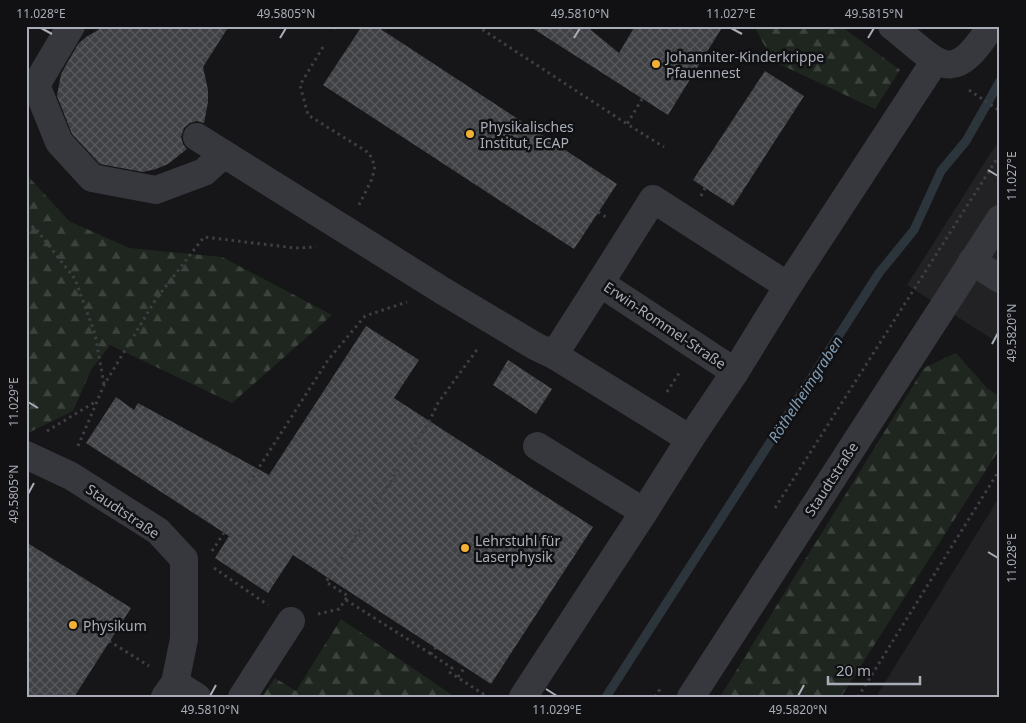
<svg xmlns="http://www.w3.org/2000/svg" width="1026" height="723" font-family="'Noto Sans',sans-serif">
  <style>
    .built { fill: #222225 }
    .forest { fill: url(#forest-firs) }
    .lines { fill: none; stroke-linecap: round; stroke-linejoin: round }
    .stream { stroke: #2c353c; stroke-width: 9 }
    .building { fill: url(#building-cross-hatch) }
    .path { stroke: #3d3f44; stroke-width: 3; stroke-dasharray: 2.5 4; stroke-linecap: butt }
    .minor { stroke: #37383d; stroke-width: 28 }
    .ticks { fill: none; stroke: #a8adb8; stroke-width: 2 }
    .poi-dot { fill: #f2b134; stroke: #111113; stroke-width: 2 }
    .labels { text-anchor: middle; dominant-baseline: central; stroke-width: 5; stroke-linejoin: round; paint-order: stroke }
    .poi-label { font-size: 14px; fill: #a8adb8; stroke: #111113; text-anchor: start }
    .street-label { font-size: 14px; fill: #a8adb8; stroke: #111113 }
    .water-label { font-size: 15px; font-style: italic; fill: #7f9bb3; stroke: #111113 }
    .neatline { fill: none; stroke: #a8adb8; stroke-width: 2 }
    .ticks-label { font-size: 12px; text-anchor: middle; fill: #a8adb8 }
  </style>
  <defs>
    <pattern id="forest-firs" width="22" height="20" patternUnits="userSpaceOnUse" patternTransform="scale(1.25)"><rect width="22" height="20" fill="#1e261f"/><path d="M5 1l3.5 6h-7zM16 11l3.5 6h-7z" fill="#3c433d"/></pattern>
    <pattern id="building-cross-hatch" width="8" height="8" patternUnits="userSpaceOnUse" patternTransform="scale(1.25)"><rect width="8" height="8" fill="#404145"/><path d="M0 0l8 8M0 8l8-8" fill="none" stroke="#595a5e"/></pattern>
  </defs>
  <rect width="100%" height="100%" fill="#161618"/>
  <g class="built">
    <path d="M 1000,141 L 1000,344 L 907,285 L 992,151 Z"/>
    <path d="M 1000,496 L 1000,697 L 876,697 Z"/>
  </g>
  <g class="forest">
    <path d="M 754,26 L 841,26 L 900,70 L 875,109 L 773,61 Z"/>
    <path d="M 26,174 L 69,221 L 129,248 L 222,257 L 332,315 L 232,403 L 110,345 L 91,370 L 73,411 L 26,434 Z"/>
    <path d="M 956,353 L 987,388 L 1000,397 L 1000,448 L 841,697 L 720,697 L 924,368 Z"/>
    <path d="M 341,619 L 455,697 L 262,697 L 275,678 L 296,691 Z"/>
  </g>
  <g class="lines">
    <path class="stream" d="M 606,697 L 879,273 L 914,230 L 941,171 L 966,141 L 1000,81"/>
  </g>
  <g class="building">
    <path d="M 105,26 L 229,26 L 203,67 L 208,90 L 208,102 L 204,123 L 197,121 L 190,123 L 184,128 L 181,137 L 183,144 L 187,149 L 168,164 L 156,169 L 143,172 L 100,164 L 72,134 L 57,96 L 61,74 L 78,44 L 86,37 Z"/>
    <path d="M 362,26 L 376,26 L 617,184 L 574,249 L 323,85 Z"/>
    <path d="M 529,26 L 586,26 L 619,53 L 635,26 L 723,26 L 668,115 Z"/>
    <path d="M 765,71 L 804,96 L 733,206 L 693,180 Z"/>
    <path d="M 366,326 L 419,360 L 394,398 L 593,527 L 491,684 L 293,555 L 268,593 L 215,558 L 229,536 L 86,443 L 116,397 L 134,410 L 138,403 L 269,475 Z"/>
    <path d="M 508,360 L 552,389 L 536,414 L 493,385 Z"/>
    <path d="M 26,542 L 131,608 L 74,697 L 26,697 Z"/>
  </g>
  <g class="lines">
    <g class="path">
      <path d="M 477,26 L 627,124"/>
      <path d="M 334,29 L 336,26"/>
      <path d="M 323,47 L 300,85 L 308,115 L 369,153 L 375,166 L 372,179 L 359,205"/>
      <path d="M 969,90 L 1000,111"/>
      <path d="M 642,99 L 627,124 L 664,147"/>
      <path d="M 701,196 L 705,188"/>
      <path d="M 598,212 L 606,217"/>
      <path d="M 26,223 L 36,229 L 75,279 L 95,334 L 104,384"/>
      <path d="M 667,392 L 681,370"/>
      <path d="M 47,431 L 95,402"/>
      <path d="M 78,446 L 104,385 L 156,299 L 204,237 L 295,248 L 316,247"/>
      <path d="M 249,483 L 328,360 L 365,316 L 407,302"/>
      <path d="M 775,508 L 1000,154"/>
      <path d="M 212,551 L 224,533"/>
      <path d="M 214,568 L 268,605"/>
      <path d="M 346,600 L 431,654"/>
      <path d="M 318,614 L 339,609 L 348,596 L 326,582 L 429,422 L 438,403 L 479,347"/>
      <path d="M 109,641 L 149,666"/>
      <path d="M 436,647 L 431,654 L 452,668 L 449,672 L 488,697"/>
      <path d="M 458,677 L 465,667"/>
      <path d="M 655,697 L 662,686"/>
      <path d="M 858,697 L 1000,469"/>
    </g>
    <g class="minor">
      <path d="M 71,26 L 36,85 L 59,142 L 92,178 L 156,190 L 204,172 L 224,154"/>
      <path d="M 892,26 C 939,63 951,90 991,26"/>
      <path d="M 197,137 L 443,291 L 535,346 L 554,355"/>
      <path d="M 972,261 L 1000,279"/>
      <path d="M 788,286 L 653,199 L 600,283 L 735,372 L 788,286 L 935,61"/>
      <path d="M 690,439 L 735,372"/>
      <path d="M 537,446 L 644,512"/>
      <path d="M 26,455 L 71,476 L 158,531 L 184,559 L 184,639 L 175,683 L 165,697"/>
      <path d="M 175,683 L 197,697"/>
      <path d="M 242,697 L 291,621"/>
      <path d="M 523,697 L 644,512 L 690,439 L 554,355 L 600,283"/>
      <path d="M 691,697 L 1000,219"/>
    </g>
  </g>
  <path class="ticks" d="M 41,28 L 52,34M 731,28 L 742,34M 280,38 L 286,28M 574,38 L 580,28M 868,38 L 874,28M 988,170 L 998,176M 992,344 L 998,333M 28,402 L 38,408M 28,494 L 34,483M 988,552 L 998,558M 546,689 L 557,696M 210,696 L 216,685M 798,696 L 804,685"/>
  <g class="poi-dot">
    <circle cx="656" cy="64" r="5"/>
    <circle cx="470" cy="134" r="5"/>
    <circle cx="465" cy="548" r="5"/>
    <circle cx="73" cy="625" r="5"/>
  </g>
  <g class="labels">
    <g class="poi-label">
      <text x="666" y="56">Johanniter-Kinderkrippe<tspan x="666" dy="16">Pfauennest</tspan></text>
      <text x="480" y="126">Physikalisches<tspan x="480" dy="16">Institut, ECAP</tspan></text>
      <text x="475" y="540">Lehrstuhl für<tspan x="475" dy="16">Laserphysik</tspan></text>
      <text x="83" y="625">Physikum</text>
    </g>
    <g class="street-label">
      <text transform="translate(665 325) rotate(34)">Erwin-Rommel-Straße</text>
      <text transform="translate(831 479) rotate(-57)">Staudtstraße</text>
      <text transform="translate(123 511) rotate(34)">Staudtstraße</text>
    </g>
    <g class="water-label">
      <text transform="translate(805 389) rotate(-57)">Röthelheimgraben</text>
    </g>
  </g>
  <rect width="1026" height="723" fill="none" stroke="#111113" stroke-width="55"/>
  <path d="M828 676v8h92v-8" fill="none" stroke="#a8adb8" stroke-width="2.5"/>
  <text x="836" y="676" font-size="15" fill="#a8adb8" stroke="#111113" stroke-width="4" paint-order="stroke">20 m</text>
  <rect x="28" y="28" width="970" height="668" class="neatline"/>
  <g class="ticks-label">
    <text x="41" y="18">11.028°E</text>
    <text x="286" y="18">49.5805°N</text>
    <text x="580" y="18">49.5810°N</text>
    <text x="731" y="18">11.027°E</text>
    <text x="874" y="18">49.5815°N</text>
    <text transform="translate(1012 176) rotate(-90)" y="4">11.027°E</text>
    <text transform="translate(1012 333) rotate(-90)" y="4">49.5820°N</text>
    <text transform="translate(14 402) rotate(-90)" y="4">11.029°E</text>
    <text transform="translate(14 494) rotate(-90)" y="4">49.5805°N</text>
    <text transform="translate(1012 558) rotate(-90)" y="4">11.028°E</text>
    <text x="210" y="714">49.5810°N</text>
    <text x="557" y="714">11.029°E</text>
    <text x="798" y="714">49.5820°N</text>
  </g>
</svg>
